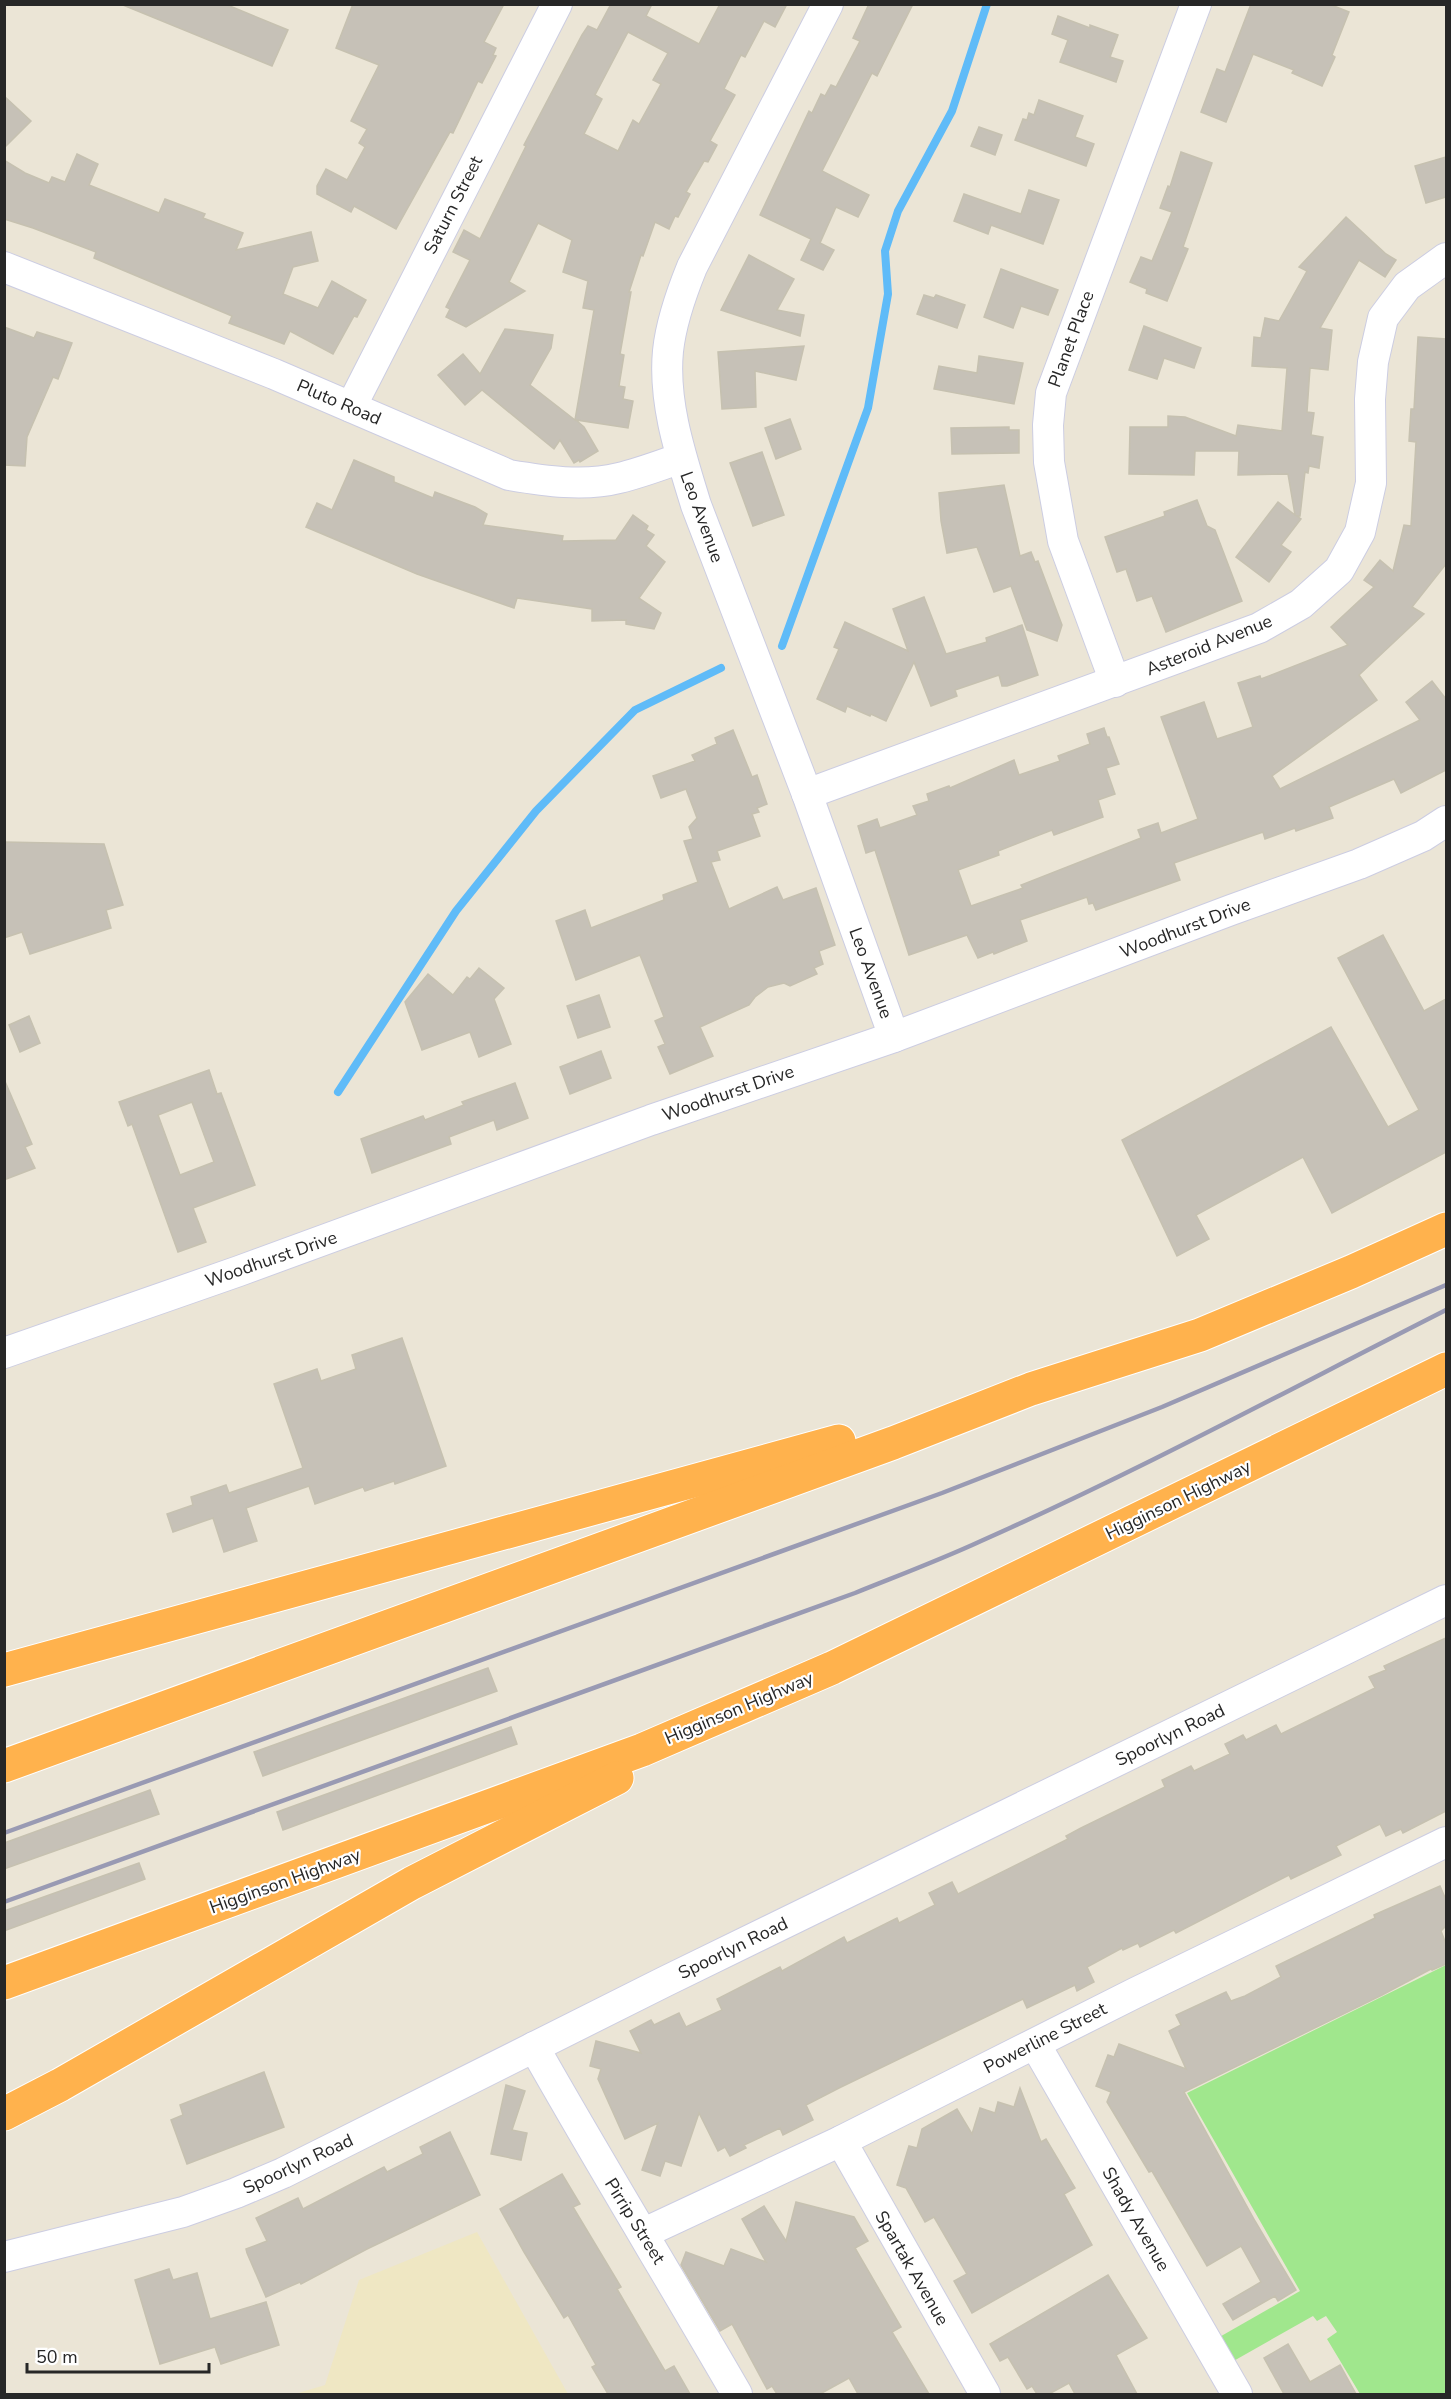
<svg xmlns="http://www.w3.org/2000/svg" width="1451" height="2399" font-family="'Nunito Sans',sans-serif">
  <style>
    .education { fill: #efe7c3 }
    .green { fill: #a0e78d }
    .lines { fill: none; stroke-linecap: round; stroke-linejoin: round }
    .stream { stroke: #5fbbf8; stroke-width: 8 }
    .building { fill: #c6c1b7; stroke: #c6c1b0; stroke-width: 1.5; fill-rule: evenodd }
    .minor-casing { stroke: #cccde2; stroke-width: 32 }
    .highway-casing { stroke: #fff; stroke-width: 35 }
    .minor { stroke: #fff; stroke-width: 30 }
    .highway { stroke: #ffb24d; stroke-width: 33 }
    .rail { stroke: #999ab3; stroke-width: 4.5 }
    .labels { text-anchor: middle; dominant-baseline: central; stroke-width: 4.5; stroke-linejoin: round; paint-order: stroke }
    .street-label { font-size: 18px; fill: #272727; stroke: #fff }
  </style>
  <rect width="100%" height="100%" fill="#ebe5d6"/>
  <path class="education" d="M 477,2232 L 568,2394 L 295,2394 L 325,2385 L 359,2280 Z"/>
  <path class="green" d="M 1446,1965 L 1446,2394 L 1360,2394 L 1327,2339 L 1337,2332 L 1326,2316 L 1317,2321 L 1313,2316 L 1223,2367 L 1209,2343 L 1300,2291 L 1187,2093 Z"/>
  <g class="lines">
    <g class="stream">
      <path d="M 782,646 L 868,408 L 888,294 L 885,251 L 898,211 L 952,111 L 987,4"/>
      <path d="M 338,1092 L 456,911 L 536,811 L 635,710 L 721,668"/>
    </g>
  </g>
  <g class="building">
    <path d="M 225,4 L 288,30 L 272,66 L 123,5 Z"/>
    <path d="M 353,4 L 504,4 L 484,42 L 496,48 L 493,55 L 496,56 L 482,83 L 478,81 L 453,133 L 450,132 L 396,229 L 354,206 L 351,212 L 317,194 L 317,186 L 326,169 L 347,180 L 365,147 L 359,143 L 367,129 L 351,121 L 379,65 L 336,48 Z"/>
    <path d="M 611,4 L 652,4 L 646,16 L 699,44 L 720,4 L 787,4 L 775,27 L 764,21 L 745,57 L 741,55 L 724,89 L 735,95 L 710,141 L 717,145 L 708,162 L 704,161 L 686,192 L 690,194 L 678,217 L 675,216 L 669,229 L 655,222 L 643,256 L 641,255 L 629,292 L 631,292 L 620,354 L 624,355 L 619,386 L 625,387 L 623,399 L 633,401 L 628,428 L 576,420 L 584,427 L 598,451 L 580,462 L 579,460 L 574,463 L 560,440 L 554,449 L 482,390 L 465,405 L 438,375 L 463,354 L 480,374 L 505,329 L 553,335 L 551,348 L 530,385 L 575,420 L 594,310 L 583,308 L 588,281 L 563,272 L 572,240 L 538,223 L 509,282 L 525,291 L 466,327 L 446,317 L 450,309 L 446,307 L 470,260 L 453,252 L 464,230 L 480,239 L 526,146 L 524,145 L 582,35 L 588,26 L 597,30 ZM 628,32 L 668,53 L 653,80 L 661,84 L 639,124 L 633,120 L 618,151 L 584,134 L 602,99 L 595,95 Z"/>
    <path d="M 869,4 L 913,4 L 877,76 L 872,73 L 822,171 L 869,195 L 858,217 L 836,207 L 820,243 L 834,250 L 823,270 L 801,260 L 811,239 L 760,215 L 809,111 L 812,113 L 821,94 L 825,96 L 831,85 L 836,87 L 860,41 L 853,38 Z"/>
    <path d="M 1251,4 L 1329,4 L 1349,12 L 1332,55 L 1335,57 L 1322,86 L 1292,73 L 1294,70 L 1253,54 L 1226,122 L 1201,112 L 1217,69 L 1225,72 Z"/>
    <path d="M 1058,16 L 1090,28 L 1090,25 L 1118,35 L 1110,57 L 1123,61 L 1116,82 L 1060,62 L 1068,40 L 1052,34 Z"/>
    <path d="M 4,96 L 31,121 L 4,148 Z"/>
    <path d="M 1039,100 L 1083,116 L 1075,137 L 1094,144 L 1086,166 L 1015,140 L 1023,119 L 1027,120 L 1029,113 L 1034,115 Z"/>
    <path d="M 979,127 L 1002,135 L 995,155 L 971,146 Z"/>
    <path d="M 1181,152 L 1212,163 L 1183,247 L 1188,249 L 1167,301 L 1146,293 L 1147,289 L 1130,282 L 1141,257 L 1152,261 L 1172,212 L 1160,208 L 1168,186 L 1170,187 Z"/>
    <path d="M 77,154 L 98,164 L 89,185 L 159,213 L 165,199 L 205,214 L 203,218 L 243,233 L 236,250 L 311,232 L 318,261 L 293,267 L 283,294 L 318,308 L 332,281 L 366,300 L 357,317 L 354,316 L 333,354 L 290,331 L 284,344 L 229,323 L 232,316 L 94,258 L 96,252 L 33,228 L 4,219 L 4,160 L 25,173 L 49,183 L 52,177 L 65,182 Z"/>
    <path d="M 1446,157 L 1446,197 L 1426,203 L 1415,166 Z"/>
    <path d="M 1029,190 L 1059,200 L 1043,244 L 991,225 L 988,234 L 954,221 L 964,194 L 1021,214 Z"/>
    <path d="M 1346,217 L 1386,254 L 1396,260 L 1385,277 L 1359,260 L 1320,328 L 1332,330 L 1328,370 L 1310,368 L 1307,412 L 1314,413 L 1311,435 L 1323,437 L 1319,468 L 1309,466 L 1308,473 L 1305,472 L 1300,516 L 1297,516 L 1301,519 L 1281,545 L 1291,552 L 1269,582 L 1236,557 L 1278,502 L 1295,515 L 1288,474 L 1238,475 L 1239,451 L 1195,451 L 1194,475 L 1129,474 L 1130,427 L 1168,427 L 1168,416 L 1185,417 L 1236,436 L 1238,425 L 1282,431 L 1287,368 L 1252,366 L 1254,337 L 1261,338 L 1265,318 L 1279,321 L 1307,271 L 1299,267 Z"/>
    <path d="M 749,255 L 794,279 L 777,310 L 804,315 L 800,336 L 721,310 Z"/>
    <path d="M 1001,269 L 1058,290 L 1048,315 L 1021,306 L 1013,328 L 984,317 Z"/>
    <path d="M 924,295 L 934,298 L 936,295 L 965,305 L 957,328 L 917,314 Z"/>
    <path d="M 1144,326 L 1201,348 L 1194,368 L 1164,358 L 1157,379 L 1129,370 Z"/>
    <path d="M 4,327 L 34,338 L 37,332 L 72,343 L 58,379 L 53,377 L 27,437 L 25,466 L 4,465 Z"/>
    <path d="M 1418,337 L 1446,339 L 1446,564 L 1412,607 L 1424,614 L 1359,675 L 1377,700 L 1272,776 L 1280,789 L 1420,720 L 1406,702 L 1432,681 L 1446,699 L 1446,770 L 1401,793 L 1394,779 L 1329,807 L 1333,818 L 1296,831 L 1295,828 L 1265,839 L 1263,832 L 1174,863 L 1180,880 L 1096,910 L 1093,903 L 1089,904 L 1087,897 L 1020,920 L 1027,941 L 994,954 L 993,952 L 978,958 L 967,935 L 909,955 L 875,850 L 866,853 L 858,826 L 877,819 L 880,828 L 917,815 L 913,806 L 929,801 L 927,794 L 949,786 L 950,788 L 1014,760 L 1019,775 L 1060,761 L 1058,756 L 1090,744 L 1087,734 L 1104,728 L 1107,737 L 1109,737 L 1119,764 L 1106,768 L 1115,794 L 1098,800 L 1103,817 L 1054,835 L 1052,830 L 998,851 L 999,855 L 958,870 L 971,906 L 1023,888 L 1021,885 L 1141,838 L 1138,830 L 1158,823 L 1161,833 L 1198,819 L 1161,717 L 1204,702 L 1217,739 L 1253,727 L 1238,683 L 1260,676 L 1261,679 L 1348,645 L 1331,627 L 1374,587 L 1364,580 L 1380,560 L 1393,571 L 1404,525 L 1411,526 L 1416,442 L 1409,441 L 1411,409 L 1414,409 Z"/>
    <path d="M 804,346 L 796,380 L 755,371 L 756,407 L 722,409 L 718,352 Z"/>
    <path d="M 979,356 L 1023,363 L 1014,404 L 934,389 L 939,366 L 977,373 Z"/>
    <path d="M 790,419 L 801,449 L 776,459 L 765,428 Z"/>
    <path d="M 1009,427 L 1009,430 L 1019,430 L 1019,453 L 952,454 L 951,428 Z"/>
    <path d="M 762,452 L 784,515 L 753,526 L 730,463 Z"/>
    <path d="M 354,460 L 394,477 L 394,482 L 433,498 L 435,492 L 475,507 L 487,514 L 483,525 L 563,536 L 562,541 L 616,540 L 633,515 L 648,526 L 646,530 L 654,535 L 646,546 L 665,562 L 639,598 L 661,613 L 654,629 L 626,624 L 626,620 L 592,621 L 592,609 L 517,598 L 514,608 L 417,574 L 306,527 L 317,503 L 332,510 Z"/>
    <path d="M 1004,485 L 1020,556 L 1031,552 L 1035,562 L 1038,561 L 1062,625 L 1057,641 L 1027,630 L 1011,586 L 994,592 L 977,547 L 947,553 L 941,521 L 939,493 Z"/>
    <path d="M 1197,500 L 1207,526 L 1215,530 L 1242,601 L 1166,632 L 1152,596 L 1137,601 L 1126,569 L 1117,572 L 1105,537 L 1165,516 L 1164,512 Z"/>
    <path d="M 924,597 L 946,654 L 987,642 L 986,638 L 1022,625 L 1038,675 L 1007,686 L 1002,686 L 999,675 L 955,690 L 957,696 L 931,706 L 914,662 L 886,721 L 871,714 L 870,716 L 847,706 L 845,712 L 817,699 L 839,649 L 834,647 L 845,622 L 908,651 L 893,609 Z"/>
    <path d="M 733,730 L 752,777 L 757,775 L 767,804 L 757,808 L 759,812 L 752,814 L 760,836 L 717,851 L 720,860 L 711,862 L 729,909 L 777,887 L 783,900 L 816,888 L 835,945 L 819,951 L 823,964 L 814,968 L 817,974 L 790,986 L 784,983 L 768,987 L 755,997 L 749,1005 L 700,1027 L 713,1056 L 670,1074 L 658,1047 L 665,1044 L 655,1021 L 664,1017 L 640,955 L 576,980 L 556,921 L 585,910 L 591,928 L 664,900 L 663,895 L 698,882 L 684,841 L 693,839 L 689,827 L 697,818 L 686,789 L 661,798 L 653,776 L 695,761 L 692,755 L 717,744 L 715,738 Z"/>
    <path d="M 4,842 L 104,844 L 123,905 L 106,910 L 111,928 L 30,954 L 22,932 L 4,938 Z"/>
    <path d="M 1383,935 L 1424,1011 L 1446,999 L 1446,1152 L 1332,1213 L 1303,1157 L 1196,1215 L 1209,1239 L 1177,1256 L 1122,1140 L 1331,1027 L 1388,1127 L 1419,1110 L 1338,958 Z"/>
    <path d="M 479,968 L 504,988 L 494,999 L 511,1044 L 479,1057 L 470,1032 L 422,1050 L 405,1002 L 428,974 L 453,995 L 467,977 L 470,979 Z"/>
    <path d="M 599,995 L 610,1027 L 578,1038 L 567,1006 Z"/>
    <path d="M 29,1016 L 40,1043 L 20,1052 L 9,1025 Z"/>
    <path d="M 601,1051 L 611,1078 L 570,1094 L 560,1067 Z"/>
    <path d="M 209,1070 L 217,1094 L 221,1093 L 255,1185 L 193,1208 L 206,1242 L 178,1252 L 132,1124 L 128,1126 L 119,1102 ZM 192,1102 L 214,1162 L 180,1175 L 158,1115 Z"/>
    <path d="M 4,1079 L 32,1144 L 25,1147 L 35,1168 L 4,1180 Z"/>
    <path d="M 515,1083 L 528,1118 L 497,1130 L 494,1120 L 449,1137 L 451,1144 L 372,1173 L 361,1139 L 423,1116 L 425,1120 L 464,1105 L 462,1102 Z"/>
    <path d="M 402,1338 L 446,1466 L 395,1484 L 394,1481 L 365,1491 L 363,1487 L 315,1504 L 309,1486 L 246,1508 L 257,1541 L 224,1552 L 213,1518 L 173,1532 L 167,1514 L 193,1505 L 191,1497 L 226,1485 L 229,1493 L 303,1468 L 274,1384 L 317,1369 L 321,1381 L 356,1369 L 352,1355 Z"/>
    <path d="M 1446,1638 L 1446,1811 L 1403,1833 L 1401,1829 L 1386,1836 L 1380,1824 L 1336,1846 L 1341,1855 L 1291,1879 L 1289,1875 L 1176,1933 L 1174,1930 L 1140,1947 L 1138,1943 L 1123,1950 L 1122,1948 L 1087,1967 L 1094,1982 L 1077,1991 L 1075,1985 L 1027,2008 L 1023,1999 L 839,2088 L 806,2105 L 813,2120 L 783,2135 L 780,2128 L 744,2145 L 746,2148 L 730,2156 L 725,2147 L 718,2151 L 699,2113 L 681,2166 L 665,2161 L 660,2176 L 642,2170 L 658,2123 L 625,2139 L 598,2079 L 601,2069 L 590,2066 L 596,2041 L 641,2053 L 630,2031 L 651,2020 L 654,2025 L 679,2013 L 686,2027 L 722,2010 L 717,1999 L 780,1967 L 782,1971 L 844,1937 L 847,1943 L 897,1918 L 899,1923 L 935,1905 L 929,1893 L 952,1882 L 958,1894 L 1068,1839 L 1066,1836 L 1081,1828 L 1165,1787 L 1162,1780 L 1191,1766 L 1194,1771 L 1230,1754 L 1225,1744 L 1243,1735 L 1246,1740 L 1276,1725 L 1281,1734 L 1375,1688 L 1369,1677 L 1386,1670 L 1384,1666 Z"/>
    <path d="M 488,1668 L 497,1691 L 263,1776 L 254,1752 Z"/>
    <path d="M 511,1727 L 517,1744 L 283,1830 L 277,1812 Z"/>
    <path d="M 150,1790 L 159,1814 L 4,1869 L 4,1843 Z"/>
    <path d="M 139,1863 L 145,1879 L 4,1931 L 4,1911 Z"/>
    <path d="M 1440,1886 L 1446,1900 L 1446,1926 L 1441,1931 L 1446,1944 L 1446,1964 L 1432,1970 L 1431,1969 L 1382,1995 L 1184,2092 L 1255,2221 L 1296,2290 L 1278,2301 L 1275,2296 L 1233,2320 L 1223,2304 L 1261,2282 L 1241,2246 L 1207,2266 L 1152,2171 L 1149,2172 L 1107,2102 L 1111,2092 L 1096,2086 L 1108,2055 L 1114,2057 L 1119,2044 L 1186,2069 L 1169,2031 L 1181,2025 L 1176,2015 L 1226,1992 L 1231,2001 L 1245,1996 L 1281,1977 L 1276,1966 L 1375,1918 L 1374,1915 Z"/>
    <path d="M 264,2072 L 284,2127 L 187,2164 L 171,2120 L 183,2115 L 180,2105 Z"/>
    <path d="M 506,2085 L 525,2091 L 512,2130 L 527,2133 L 521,2160 L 491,2154 Z"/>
    <path d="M 1020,2088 L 1041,2142 L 1046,2139 L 1075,2188 L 1064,2194 L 1092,2245 L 972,2313 L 954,2281 L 967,2274 L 934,2217 L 925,2222 L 906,2188 L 897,2185 L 909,2146 L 917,2148 L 922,2129 L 957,2109 L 972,2134 L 980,2108 L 995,2113 L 998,2102 L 1014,2107 Z"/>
    <path d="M 450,2132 L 480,2195 L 367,2249 L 301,2284 L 300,2282 L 266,2297 L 247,2253 L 246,2249 L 267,2241 L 256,2218 L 298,2198 L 303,2209 L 384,2167 L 387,2172 L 423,2154 L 420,2147 Z"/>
    <path d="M 562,2174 L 580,2204 L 573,2207 L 621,2287 L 617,2289 L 665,2371 L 674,2366 L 690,2394 L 608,2394 L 592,2367 L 596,2365 L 568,2315 L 564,2318 L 524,2252 L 500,2209 Z"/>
    <path d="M 796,2202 L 854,2217 L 868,2241 L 855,2248 L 901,2327 L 892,2332 L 929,2394 L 858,2394 L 849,2378 L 820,2394 L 777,2394 L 772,2386 L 767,2389 L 732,2324 L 720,2331 L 681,2265 L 686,2252 L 724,2266 L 731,2249 L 766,2262 L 742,2219 L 764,2206 L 786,2241 Z"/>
    <path d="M 169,2269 L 173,2280 L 197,2273 L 210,2319 L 266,2302 L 279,2345 L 221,2364 L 215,2347 L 160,2364 L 135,2280 Z"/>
    <path d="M 1108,2275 L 1147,2338 L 1116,2355 L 1137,2394 L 1075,2394 L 1069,2383 L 1049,2394 L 1037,2394 L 1032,2386 L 1027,2389 L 1008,2357 L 1000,2361 L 990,2344 Z"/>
    <path d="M 1288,2344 L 1310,2382 L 1340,2365 L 1356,2394 L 1284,2394 L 1264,2358 Z"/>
  </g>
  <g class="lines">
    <g class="minor-casing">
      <g id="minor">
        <path d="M 828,4 L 692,267 C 681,294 671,322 668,351 C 663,403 681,456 696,505 L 807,794 L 894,1037"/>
        <path d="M 4,267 L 274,374 L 509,475 C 545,481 584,487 619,478 C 640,473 661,465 681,458"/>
        <path d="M 351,407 L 557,4"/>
        <path d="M 1115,682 L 1063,541 L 1049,462 L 1048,425 L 1051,393 L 1196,4"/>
        <path d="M 807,794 L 1259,628 L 1301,604 L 1339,570 L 1360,532 L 1371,483 L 1370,399 L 1373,362 L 1383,318 L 1407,286 L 1446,258"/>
        <path d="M 4,1353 L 239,1271 L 651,1120 L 894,1037 L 1231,910 L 1359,864 L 1423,836 L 1446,821"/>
        <path d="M 1035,2044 L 1237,2394"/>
        <path d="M 534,2047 C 600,2164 670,2278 737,2394"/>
        <path d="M 841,2141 L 985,2394"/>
        <path d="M 644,2233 L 841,2141 L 1135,1993 L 1446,1842"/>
        <path d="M 4,2257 L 183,2212 L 236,2193 L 283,2173 L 664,1982 L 1446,1600"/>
      </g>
    </g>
    <g class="highway-casing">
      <g id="highway">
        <path d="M 4,1670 L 839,1441"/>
        <path d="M 4,1766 L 893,1443 L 1031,1389 L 1200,1335 L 1351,1272 L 1446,1229"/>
        <path d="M 4,1983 L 642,1750 L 832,1668 L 1446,1369"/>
        <path d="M 4,2114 L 60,2085 L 412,1883 L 617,1778"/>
      </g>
    </g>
    <use href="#minor" class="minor"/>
    <use href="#highway" class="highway"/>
    <g class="rail">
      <path d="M 4,1833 L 942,1493 L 1162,1407 L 1446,1285"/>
      <path d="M 4,1902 L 855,1593 C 897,1576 940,1560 981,1541 C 1139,1471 1292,1388 1446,1310"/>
    </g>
  </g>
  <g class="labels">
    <g class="street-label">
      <text transform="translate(453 205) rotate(-63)">Saturn Street</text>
      <text transform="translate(1071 339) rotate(-70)">Planet Place</text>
      <text transform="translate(339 402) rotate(23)">Pluto Road</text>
      <text transform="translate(702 517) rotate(70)">Leo Avenue</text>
      <text transform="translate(1209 645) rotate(-22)">Asteroid Avenue</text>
      <text transform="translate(1185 928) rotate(-21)">Woodhurst Drive</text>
      <text transform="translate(871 973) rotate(70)">Leo Avenue</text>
      <text transform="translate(728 1093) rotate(-19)">Woodhurst Drive</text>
      <text transform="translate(271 1259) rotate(-19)">Woodhurst Drive</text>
      <text transform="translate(1178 1500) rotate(-26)">Higginson Highway</text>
      <text transform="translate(739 1708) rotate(-23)">Higginson Highway</text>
      <text transform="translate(1170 1735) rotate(-26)">Spoorlyn Road</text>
      <text transform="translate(285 1881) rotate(-20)">Higginson Highway</text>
      <text transform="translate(733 1948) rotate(-26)">Spoorlyn Road</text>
      <text transform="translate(1045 2038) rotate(-27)">Powerline Street</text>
      <text transform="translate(298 2164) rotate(-25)">Spoorlyn Road</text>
      <text transform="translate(1136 2219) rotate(60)">Shady Avenue</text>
      <text transform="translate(635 2221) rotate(58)">Pirrip Street</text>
      <text transform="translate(912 2268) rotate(60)">Spartak Avenue</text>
    </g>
  </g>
  <rect width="1451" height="2399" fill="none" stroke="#272727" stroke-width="12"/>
  <path d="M27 2363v9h182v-9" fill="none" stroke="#272727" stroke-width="3"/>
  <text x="36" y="2363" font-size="18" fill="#272727" stroke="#ffffff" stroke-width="4.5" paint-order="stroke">50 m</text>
</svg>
